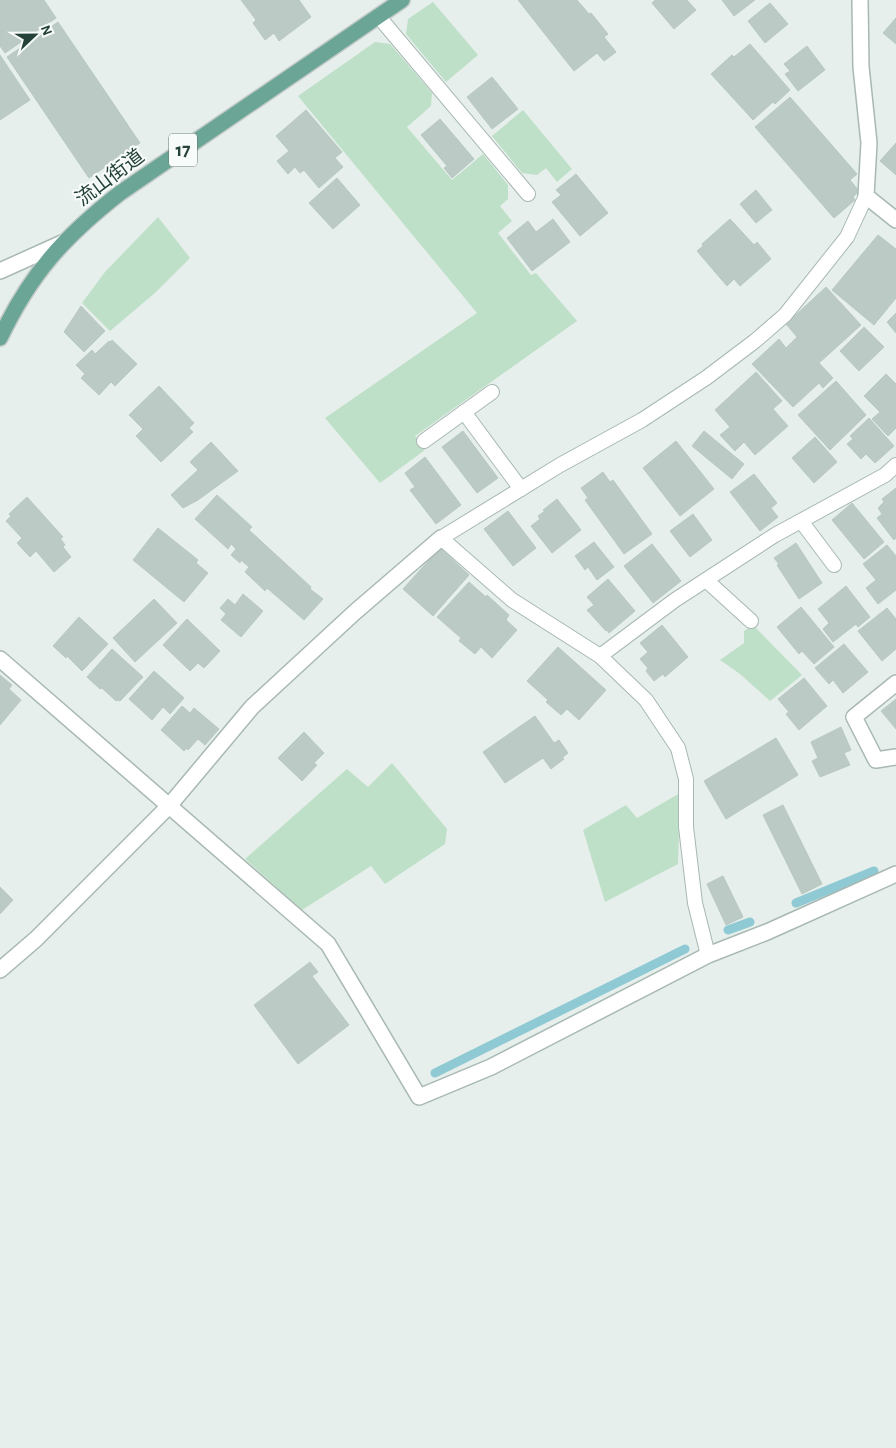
<svg xmlns="http://www.w3.org/2000/svg" width="896" height="1448" font-family="'Alegreya Sans','Noto Sans JP',sans-serif">
  <style>
    .green { fill: #bfe0c8 }
    .lines { fill: none; stroke-linecap: round; stroke-linejoin: round }
    .stream { stroke: #8ec9d4; stroke-width: 9 }
    .building { fill: #bbcac4; stroke: #b8c9c2 }
    .service-casing { stroke: #a8b8b2; stroke-width: 16 }
    .minor-casing { stroke: #a8b8b2; stroke-width: 18 }
    .primary-casing { stroke: #c2cac8; stroke-width: 18 }
    .service { stroke: #fff; stroke-width: 14 }
    .minor { stroke: #fff; stroke-width: 15 }
    .primary { stroke: #6aa596; stroke-width: 15 }
    .labels { text-anchor: middle; dominant-baseline: central; stroke-width: 4.5; stroke-linejoin: round; paint-order: stroke }
    .shield { fill: #f7fbf9; stroke: #637a73; stroke-width: 1 }
    .shield-label { font-size: 19px; font-weight: bold; fill: #24423a }
    .street-label { font-size: 20px; fill: #24423a; stroke: #f7fbf9 }
  </style>
  <rect width="100%" height="100%" fill="#e6efeb"/>
  <g class="green">
    <path d="M 433,2 L 478,55 L 446,82 L 406,34 L 408,19 Z"/>
    <path d="M 375,42 L 390,44 L 432,93 L 431,106 L 407,127 L 452,180 L 483,154 L 508,185 L 508,199 L 500,206 L 512,221 L 498,233 L 531,275 L 536,273 L 577,321 L 415,436 L 425,450 L 380,483 L 325,418 L 477,313 L 298,96 Z"/>
    <path d="M 523,110 L 572,169 L 557,182 L 546,168 L 537,175 L 522,173 L 492,136 Z"/>
    <path d="M 158,217 L 190,258 L 156,292 L 110,331 L 82,303 L 105,272 Z"/>
    <path d="M 753,625 L 802,675 L 770,701 L 740,674 L 720,660 L 744,643 L 744,631 Z"/>
    <path d="M 392,763 L 447,829 L 445,844 L 385,884 L 371,866 L 302,910 L 245,859 L 347,769 L 368,787 Z"/>
    <path d="M 680,793 L 678,864 L 605,902 L 583,830 L 626,805 L 637,818 Z"/>
  </g>
  <g class="lines">
    <g class="stream">
      <path d="M 796,903 L 874,871"/>
      <path d="M 728,930 L 750,922"/>
      <path d="M 435,1073 L 685,949"/>
    </g>
  </g>
  <g class="building">
    <path d="M 0,0 L 44,0 L 56,18 L 5,53 L 0,46 Z"/>
    <path d="M 241,0 L 299,0 L 311,17 L 279,41 L 274,33 L 265,40 L 253,23 L 256,20 Z"/>
    <path d="M 518,0 L 577,0 L 589,14 L 591,13 L 608,34 L 604,37 L 616,52 L 604,61 L 597,53 L 574,71 Z"/>
    <path d="M 655,0 L 687,0 L 696,10 L 674,29 L 652,3 Z"/>
    <path d="M 722,0 L 755,0 L 734,16 Z"/>
    <path d="M 770,3 L 788,24 L 765,43 L 748,21 Z"/>
    <path d="M 896,18 L 896,44 L 883,33 Z"/>
    <path d="M 58,22 L 140,143 L 89,178 L 7,57 Z"/>
    <path d="M 750,44 L 790,90 L 775,104 L 773,102 L 753,120 L 711,74 L 732,55 L 734,57 Z"/>
    <path d="M 807,46 L 825,70 L 798,91 L 785,74 L 790,71 L 784,64 Z"/>
    <path d="M 0,55 L 30,100 L 0,120 Z"/>
    <path d="M 492,77 L 518,109 L 492,129 L 467,97 Z"/>
    <path d="M 790,97 L 857,174 L 850,180 L 859,191 L 853,197 L 855,200 L 834,218 L 755,127 Z"/>
    <path d="M 306,110 L 342,152 L 335,158 L 343,167 L 319,188 L 304,170 L 300,173 L 295,167 L 288,174 L 277,161 L 289,151 L 276,136 Z"/>
    <path d="M 440,119 L 474,159 L 452,178 L 444,168 L 447,166 L 421,135 Z"/>
    <path d="M 896,143 L 896,175 L 880,161 Z"/>
    <path d="M 576,174 L 608,213 L 580,236 L 552,202 L 561,195 L 556,190 Z"/>
    <path d="M 337,178 L 360,205 L 333,229 L 309,203 Z"/>
    <path d="M 756,190 L 772,210 L 756,223 L 740,204 Z"/>
    <path d="M 553,219 L 570,242 L 532,271 L 507,238 L 528,221 L 536,232 Z"/>
    <path d="M 730,219 L 754,245 L 757,242 L 771,259 L 740,286 L 734,279 L 727,286 L 697,251 L 703,246 L 702,244 Z"/>
    <path d="M 878,235 L 896,249 L 896,298 L 874,325 L 832,290 Z"/>
    <path d="M 826,287 L 861,325 L 819,363 L 833,378 L 823,388 L 819,383 L 793,407 L 752,364 L 779,339 L 786,348 L 797,337 L 786,324 Z"/>
    <path d="M 81,306 L 105,331 L 84,352 L 64,332 Z"/>
    <path d="M 896,313 L 896,333 L 887,322 Z"/>
    <path d="M 864,327 L 884,347 L 859,371 L 840,351 Z"/>
    <path d="M 112,340 L 137,364 L 115,386 L 111,382 L 99,395 L 81,378 L 85,374 L 76,365 L 92,350 L 95,354 L 109,341 L 110,342 Z"/>
    <path d="M 756,372 L 782,401 L 773,409 L 788,426 L 755,455 L 744,442 L 735,451 L 720,435 L 730,427 L 715,410 Z"/>
    <path d="M 886,374 L 896,384 L 896,428 L 888,436 L 872,419 L 880,412 L 864,396 Z"/>
    <path d="M 836,381 L 866,415 L 830,450 L 798,415 Z"/>
    <path d="M 159,386 L 194,423 L 189,428 L 193,432 L 161,462 L 136,436 L 143,429 L 129,415 Z"/>
    <path d="M 869,418 L 894,446 L 875,463 L 866,454 L 861,459 L 847,444 L 853,439 L 850,436 Z"/>
    <path d="M 463,431 L 498,478 L 477,493 L 442,447 Z"/>
    <path d="M 704,431 L 744,464 L 732,479 L 692,446 Z"/>
    <path d="M 815,437 L 837,462 L 814,483 L 792,458 Z"/>
    <path d="M 676,441 L 714,489 L 680,516 L 643,468 Z"/>
    <path d="M 211,442 L 238,471 L 198,500 L 183,508 L 171,495 L 198,470 L 190,462 Z"/>
    <path d="M 425,457 L 461,505 L 436,524 L 410,490 L 415,487 L 405,473 Z"/>
    <path d="M 603,472 L 610,482 L 613,480 L 652,534 L 624,554 L 585,500 L 588,498 L 581,488 Z"/>
    <path d="M 754,474 L 777,503 L 771,508 L 778,517 L 760,531 L 730,492 Z"/>
    <path d="M 896,488 L 896,538 L 894,540 L 877,518 L 882,514 L 878,508 L 884,502 L 882,499 Z"/>
    <path d="M 217,495 L 252,527 L 249,530 L 311,587 L 310,589 L 323,599 L 304,620 L 267,588 L 265,591 L 245,572 L 249,567 L 241,560 L 240,563 L 231,555 L 236,549 L 231,544 L 228,549 L 195,519 Z"/>
    <path d="M 27,497 L 63,537 L 60,538 L 65,545 L 63,547 L 71,557 L 54,572 L 36,551 L 30,557 L 17,543 L 22,538 L 6,521 L 11,516 L 9,514 Z"/>
    <path d="M 557,499 L 581,530 L 552,553 L 531,526 L 540,519 L 538,516 L 545,511 L 543,510 Z"/>
    <path d="M 852,503 L 884,542 L 864,559 L 832,520 Z"/>
    <path d="M 508,511 L 536,548 L 513,566 L 484,529 Z"/>
    <path d="M 693,514 L 712,540 L 690,557 L 670,531 Z"/>
    <path d="M 158,528 L 198,560 L 196,563 L 208,573 L 184,602 L 133,560 Z"/>
    <path d="M 594,542 L 614,567 L 597,580 L 588,567 L 585,570 L 575,556 Z"/>
    <path d="M 796,543 L 822,583 L 799,599 L 777,565 L 779,564 L 774,558 Z"/>
    <path d="M 652,544 L 681,581 L 653,603 L 624,566 Z"/>
    <path d="M 887,545 L 896,556 L 896,590 L 878,604 L 866,588 L 876,580 L 863,564 Z"/>
    <path d="M 440,548 L 469,575 L 433,616 L 403,589 Z"/>
    <path d="M 608,579 L 635,611 L 609,633 L 607,630 L 606,631 L 587,610 L 594,605 L 587,597 Z"/>
    <path d="M 469,582 L 486,597 L 487,595 L 509,615 L 506,620 L 517,630 L 492,658 L 481,647 L 475,654 L 459,641 L 461,638 L 437,617 Z"/>
    <path d="M 846,586 L 870,617 L 858,627 L 856,624 L 833,642 L 823,629 L 829,623 L 818,609 Z"/>
    <path d="M 243,594 L 263,611 L 241,637 L 221,620 L 226,614 L 220,608 L 228,599 L 235,605 Z"/>
    <path d="M 154,599 L 177,623 L 135,662 L 113,638 Z"/>
    <path d="M 801,607 L 834,647 L 814,664 L 802,651 L 799,654 L 777,627 Z"/>
    <path d="M 887,608 L 896,619 L 896,649 L 882,661 L 858,631 Z"/>
    <path d="M 79,617 L 108,644 L 82,671 L 67,656 L 66,658 L 53,646 Z"/>
    <path d="M 187,619 L 220,651 L 204,668 L 198,663 L 190,671 L 163,645 Z"/>
    <path d="M 662,625 L 688,657 L 665,677 L 663,674 L 654,681 L 646,671 L 648,668 L 640,659 L 648,652 L 640,643 Z"/>
    <path d="M 844,644 L 868,672 L 843,693 L 833,680 L 829,684 L 815,668 Z"/>
    <path d="M 558,647 L 606,690 L 579,720 L 567,709 L 561,715 L 546,702 L 548,700 L 527,681 Z"/>
    <path d="M 112,649 L 143,677 L 120,701 L 118,700 L 116,701 L 102,688 L 100,689 L 87,677 Z"/>
    <path d="M 154,671 L 184,698 L 170,714 L 163,707 L 152,720 L 129,699 Z"/>
    <path d="M 0,675 L 12,685 L 9,689 L 21,700 L 0,725 Z"/>
    <path d="M 804,678 L 827,706 L 799,730 L 786,714 L 789,712 L 778,699 Z"/>
    <path d="M 896,699 L 896,729 L 881,711 Z"/>
    <path d="M 182,706 L 190,713 L 194,708 L 219,729 L 205,745 L 198,739 L 188,750 L 187,748 L 184,751 L 161,730 Z"/>
    <path d="M 535,716 L 554,743 L 559,740 L 568,753 L 562,758 L 564,759 L 551,769 L 543,758 L 505,783 L 483,752 Z"/>
    <path d="M 841,727 L 851,750 L 844,753 L 850,765 L 820,777 L 812,761 L 818,758 L 811,742 Z"/>
    <path d="M 304,732 L 324,753 L 314,763 L 317,765 L 302,781 L 278,758 Z"/>
    <path d="M 776,738 L 798,775 L 726,819 L 704,781 Z"/>
    <path d="M 783,805 L 822,884 L 802,894 L 763,815 Z"/>
    <path d="M 723,876 L 743,917 L 726,925 L 707,884 Z"/>
    <path d="M 0,887 L 13,900 L 0,914 Z"/>
    <path d="M 310,962 L 318,972 L 312,976 L 349,1025 L 298,1064 L 254,1005 Z"/>
  </g>
  <g class="lines">
    <g class="service-casing">
      <g id="service">
        <path d="M 379,17 L 528,194"/>
        <path d="M 464,412 L 521,489"/>
        <path d="M 424,441 L 492,392"/>
        <path d="M 801,521 L 834,565"/>
        <path d="M 706,580 L 751,621"/>
        <path d="M 600,656 L 675,600 L 775,535 L 885,475 L 896,465"/>
        <path d="M 708,955 L 695,903 L 686,827 L 686,779 L 678,748 L 646,700 L 600,656 L 512,600 L 441,538 L 560,465 L 642,420 L 706,378 L 755,341 L 785,315 L 847,237 L 866,196"/>
      </g>
    </g>
    <g class="minor-casing">
      <g id="minor">
        <path d="M 860,0 L 861,67 L 869,143 L 866,196 L 896,220"/>
        <path d="M 0,271 L 62,243"/>
        <path d="M 0,659 L 328,944 L 419,1097 L 491,1067 L 708,955 L 767,932 L 896,874"/>
        <path d="M 896,683 L 854,717 L 876,760 L 896,757"/>
        <path d="M 0,970 L 36,939 L 169,806 L 252,707 L 355,612 L 441,538"/>
      </g>
    </g>
    <g class="primary-casing">
      <path id="primary" d="M 0,338 C 31,273 64,237 120,193 L 402,0"/>
    </g>
    <use href="#service" class="service"/>
    <use href="#minor" class="minor"/>
    <use href="#primary" class="primary"/>
  </g>
  <g class="labels">
    <rect class="shield" x="169" y="133.5" width="28" height="33" rx="4"/>
    <g class="shield-label">
      <text x="183" y="150">17</text>
    </g>
    <g class="street-label">
      <text transform="translate(110 178) rotate(-37)">流山街道</text>
    </g>
  </g>
  <g transform="translate(35 35) rotate(68)" stroke="#f7fbf9" stroke-width="4" paint-order="stroke">
  <path d="M0-4L9 19L0 12L-9 19Z" fill="#24423a"/>
  <text y="-8" font-size="14" font-weight="bold" text-anchor="middle" fill="#24423a">N</text>
  </g>
</svg>
